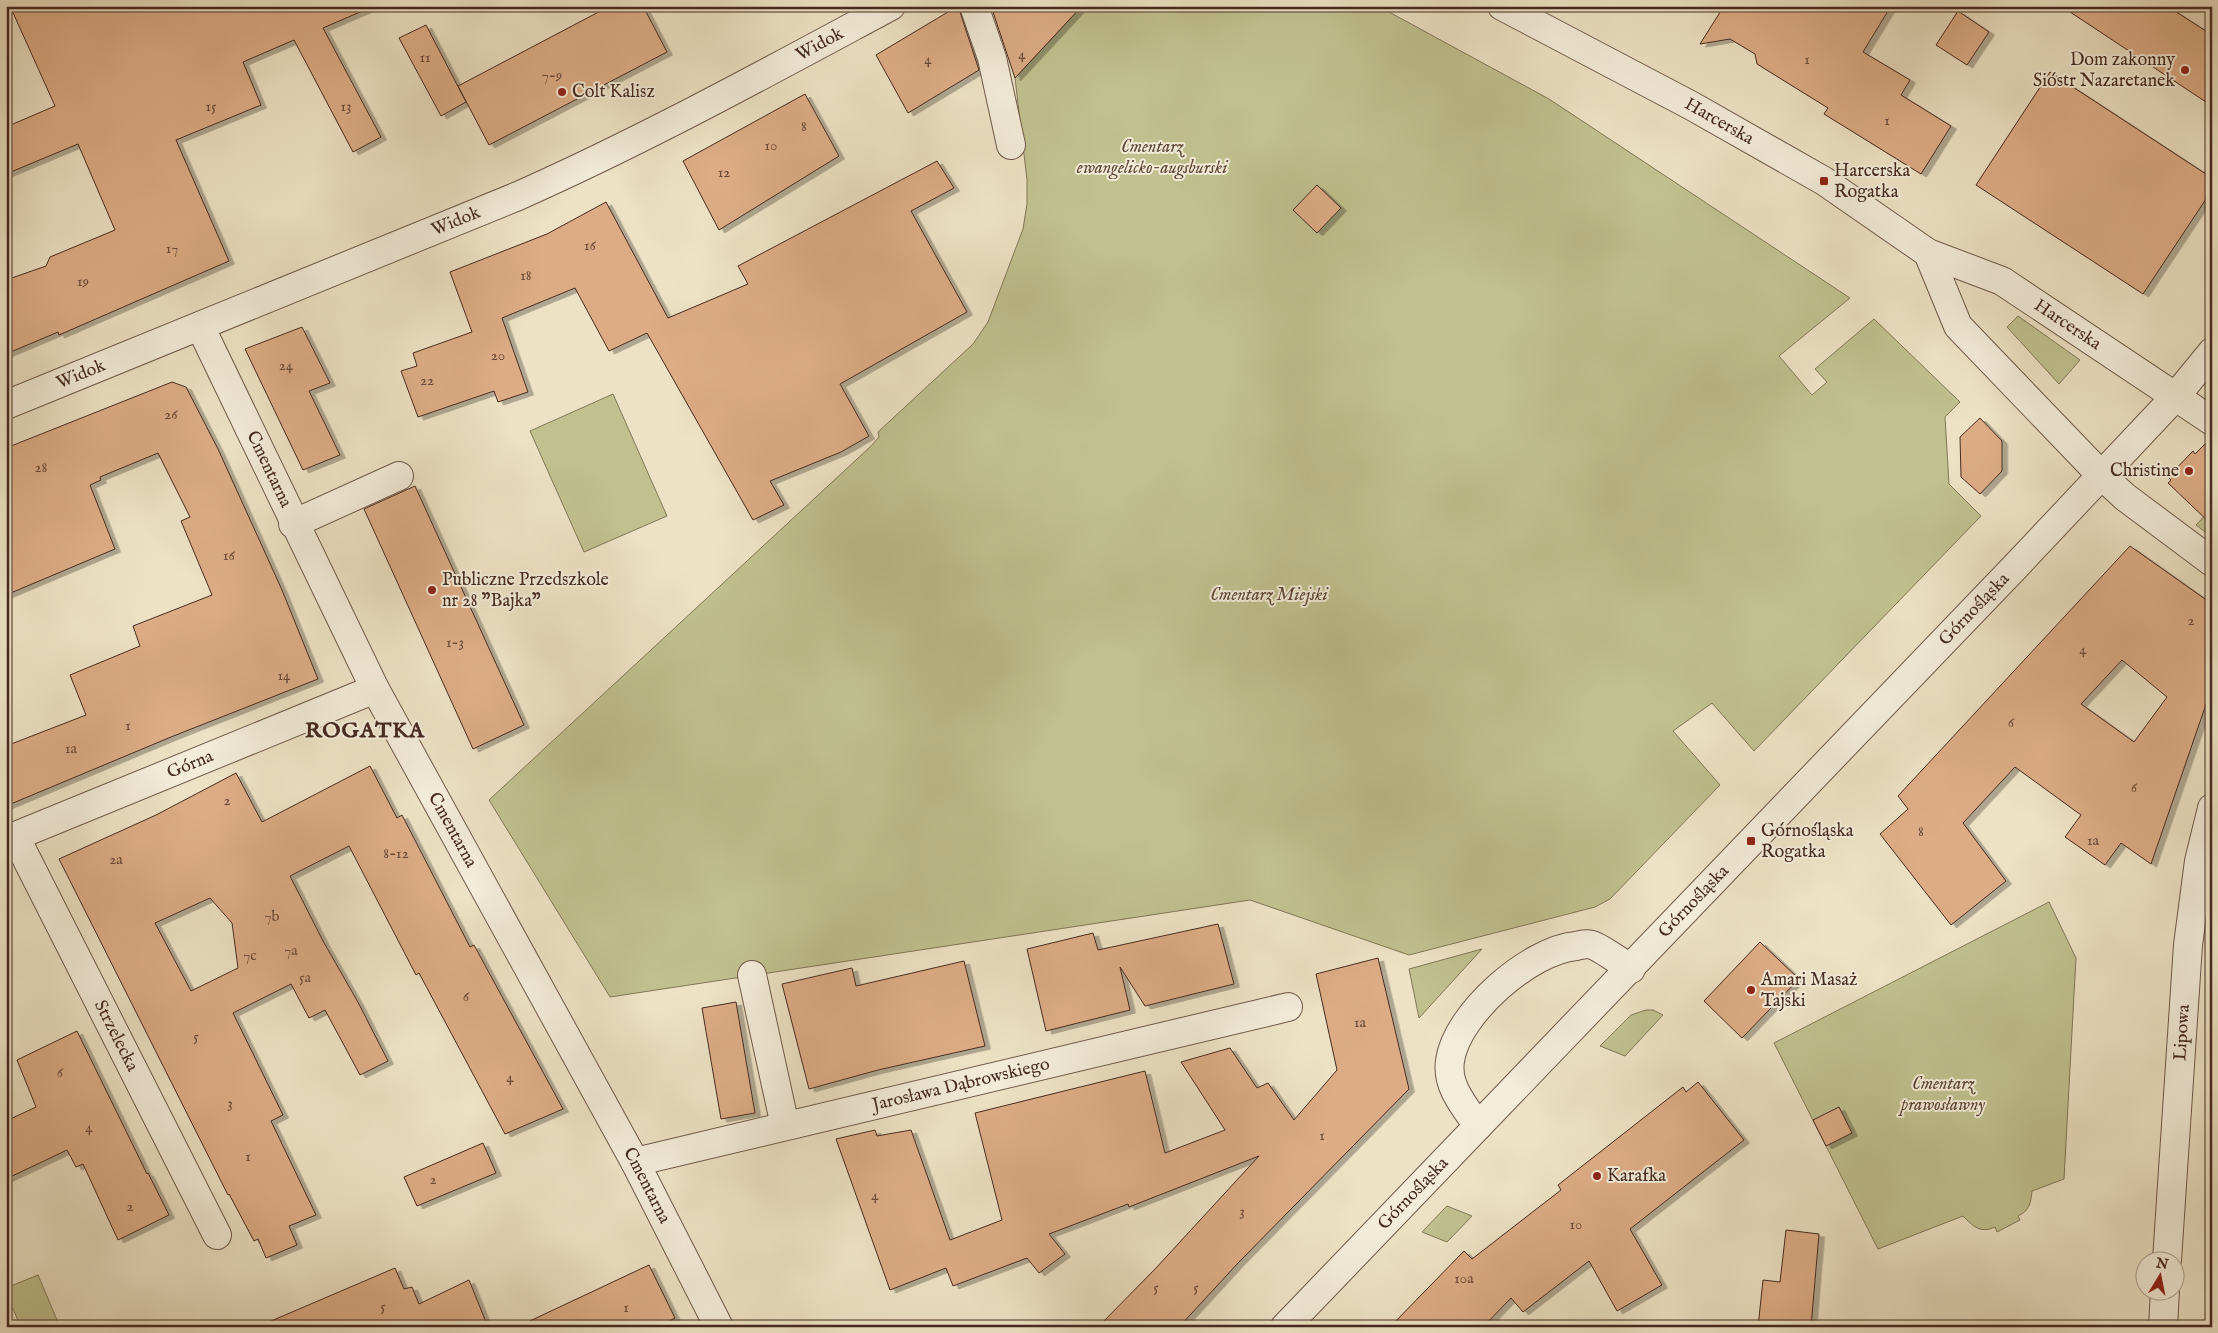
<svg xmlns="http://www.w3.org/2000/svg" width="2218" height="1333" font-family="'IM FELL English',serif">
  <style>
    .green { fill: #c0c18f; stroke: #827658 }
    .building { fill: #ddac85; stroke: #452a20; fill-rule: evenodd; filter: url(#shadow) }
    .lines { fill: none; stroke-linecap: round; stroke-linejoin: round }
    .minor-casing { stroke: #6f5849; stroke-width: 30 }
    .minor { stroke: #f3ecd9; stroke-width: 28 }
    .poi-dot { fill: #8f2418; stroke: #f3ecd9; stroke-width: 2 }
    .labels { text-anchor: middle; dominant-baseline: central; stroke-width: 4; stroke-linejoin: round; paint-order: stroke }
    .number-label { font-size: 15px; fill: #6b4a39 }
    .street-label { font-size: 18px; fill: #452a20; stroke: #f3ecd9 }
    .poi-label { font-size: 18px; fill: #452a20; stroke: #f3ecd9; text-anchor: start }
    .park-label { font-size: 18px; font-style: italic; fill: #5e4836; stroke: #f3ecd9 }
    .district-label { font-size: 22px; font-weight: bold; letter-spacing: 1px; fill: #452a20; stroke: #f3ecd9 }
  </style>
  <defs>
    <filter id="shadow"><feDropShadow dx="5.5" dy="3" stdDeviation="0" flood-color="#0004"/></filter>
  </defs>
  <rect width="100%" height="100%" fill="#ede2c5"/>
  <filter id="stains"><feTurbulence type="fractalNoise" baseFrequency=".004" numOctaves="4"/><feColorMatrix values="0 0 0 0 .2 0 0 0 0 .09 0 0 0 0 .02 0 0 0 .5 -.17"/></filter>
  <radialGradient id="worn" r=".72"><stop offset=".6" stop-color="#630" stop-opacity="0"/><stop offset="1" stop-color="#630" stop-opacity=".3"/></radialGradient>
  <g class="green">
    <path d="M 1082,6 L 1378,6 L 1549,99 L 1850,298 L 1779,356 L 1812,395 L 1827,382 L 1815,369 L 1874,319 L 1960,402 L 1945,417 L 1949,484 L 1981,516 L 1754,751 L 1712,703 L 1673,731 L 1720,785 L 1610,899 L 1595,907 L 1409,955 L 1250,900 L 610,997 L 489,800 L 870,447 L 879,437 L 878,432 L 973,344 L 988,322 L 1023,229 L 1027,204 L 1027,180 L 1015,78 Z"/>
    <path d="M 2018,316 L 2080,360 L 2059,384 L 2007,327 Z"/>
    <path d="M 613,394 L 667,516 L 584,552 L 530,431 Z"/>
    <path d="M 2212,508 L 2212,537 L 2196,525 Z"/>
    <path d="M 2049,902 L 2076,958 L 2064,1179 L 2032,1191 C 2031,1203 2029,1211 2018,1216 L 2020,1220 L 1997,1232 L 1995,1227 C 1980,1234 1973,1226 1963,1216 L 1878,1249 L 1774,1043 Z"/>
    <path d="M 1482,949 L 1419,1018 L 1409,969 Z"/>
    <path d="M 1646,1010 L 1653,1010 L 1663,1015 L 1625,1056 L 1600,1046 L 1631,1015 Z"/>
    <path d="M 1447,1206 L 1472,1216 L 1447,1242 L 1422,1232 Z"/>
    <path d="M 38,1275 L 60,1327 L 21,1327 L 6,1293 L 6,1288 Z"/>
  </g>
  <g class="building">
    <path d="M 10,6 L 374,6 L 323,28 L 381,137 L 353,152 L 294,40 L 243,62 L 261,105 L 176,140 L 229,261 L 59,335 L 58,332 L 6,354 L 6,280 L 46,266 L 50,257 L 115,230 L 78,144 L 6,174 L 6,127 L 55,106 Z"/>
    <path d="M 610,6 L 643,6 L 667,52 L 489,145 L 458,86 Z"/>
    <path d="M 958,6 L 979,70 L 908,113 L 876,55 Z"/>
    <path d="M 991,6 L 1082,6 L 1015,78 Z"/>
    <path d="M 1724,6 L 1891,6 L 1863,52 L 1910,80 L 1901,95 L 1951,126 L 1921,174 L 1824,114 L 1828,108 L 1757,64 L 1755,54 L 1730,39 L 1700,44 Z"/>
    <path d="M 2061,6 L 2167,6 L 2212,35 L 2212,106 Z"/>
    <path d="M 1958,11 L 1989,32 L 1967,65 L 1936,45 Z"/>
    <path d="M 426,25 L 466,102 L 441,116 L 399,38 Z"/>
    <path d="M 2050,72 L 2212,178 L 2212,190 L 2143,294 L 1976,185 Z"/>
    <path d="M 805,94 L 839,156 L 719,230 L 683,161 Z"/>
    <path d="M 937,161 L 954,188 L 911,211 L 967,312 L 840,384 L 869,436 L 841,452 L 770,481 L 784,505 L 753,520 L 647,333 L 609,351 L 575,288 L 502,318 L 528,392 L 498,402 L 494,391 L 418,417 L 401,371 L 417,366 L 413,353 L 472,332 L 450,272 L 547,234 L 606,202 L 668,318 L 748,284 L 738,266 Z"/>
    <path d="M 1317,185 L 1341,208 L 1317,233 L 1293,210 Z"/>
    <path d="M 302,327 L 330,383 L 309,391 L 340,455 L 303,470 L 245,349 Z"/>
    <path d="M 172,382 L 186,387 L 218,449 L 282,590 L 318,679 L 171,737 L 6,806 L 6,746 L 86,715 L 70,675 L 140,646 L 133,626 L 212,595 L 181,521 L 190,517 L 158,453 L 100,477 L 101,480 L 90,485 L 115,549 L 6,595 L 6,448 Z"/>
    <path d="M 1980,418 L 2002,441 L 2002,471 L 1980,494 L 1961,477 L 1960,437 Z"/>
    <path d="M 2212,437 L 2212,525 L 2168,483 L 2171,480 L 2168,477 L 2193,451 L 2195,454 Z"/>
    <path d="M 415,486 L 524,725 L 473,749 L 364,509 Z"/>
    <path d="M 2130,546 L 2212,604 L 2212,687 L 2151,864 L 2121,843 L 2105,865 L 2065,837 L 2081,815 L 2015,767 L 1963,823 L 2006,881 L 1951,925 L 1880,834 L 1908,809 L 1898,796 ZM 2122,660 L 2167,697 L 2134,742 L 2081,704 Z"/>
    <path d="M 370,766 L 397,818 L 402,815 L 470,947 L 474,945 L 563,1109 L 505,1134 L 419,973 L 416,975 L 349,846 L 290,876 L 323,941 L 359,1004 L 388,1061 L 360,1075 L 325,1010 L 309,1018 L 291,984 L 233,1013 L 283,1115 L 271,1121 L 316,1215 L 289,1226 L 297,1245 L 266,1258 L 258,1239 L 254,1241 L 229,1194 L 228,1195 L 59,859 L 156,815 L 236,773 L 262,822 ZM 210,898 L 232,923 L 238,968 L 191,991 L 155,923 Z"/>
    <path d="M 1218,924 L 1234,984 L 1145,1006 L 1120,967 L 1130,1010 L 1046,1031 L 1027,949 L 1093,933 L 1098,950 Z"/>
    <path d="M 1760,942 L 1799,979 L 1742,1038 L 1704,1001 Z"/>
    <path d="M 1378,958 L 1409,1089 L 1239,1262 L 1179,1327 L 1098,1327 L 1156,1268 L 1259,1156 L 1129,1207 L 1128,1204 L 1049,1234 L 1065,1254 L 1039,1273 L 1027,1258 L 953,1286 L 946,1268 L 890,1290 L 836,1139 L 875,1130 L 877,1136 L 911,1130 L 950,1240 L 1002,1220 L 975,1113 L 1145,1071 L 1165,1153 L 1225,1130 L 1181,1062 L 1230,1048 L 1257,1088 L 1268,1083 L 1294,1120 L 1337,1070 L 1316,974 Z"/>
    <path d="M 964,961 L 985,1046 L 878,1070 L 809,1089 L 782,984 L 852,968 L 856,986 Z"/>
    <path d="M 736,1002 L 755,1113 L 721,1119 L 702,1008 Z"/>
    <path d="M 77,1031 L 147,1174 L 148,1173 L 169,1215 L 118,1240 L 83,1164 L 76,1167 L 67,1150 L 6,1179 L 6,1121 L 36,1107 L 17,1060 Z"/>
    <path d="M 1698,1082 L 1744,1140 L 1630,1229 L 1662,1285 L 1617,1311 L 1589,1261 L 1523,1312 L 1511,1298 L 1483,1327 L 1390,1327 L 1464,1251 L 1472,1259 L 1561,1190 L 1558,1185 L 1683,1087 L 1686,1092 Z"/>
    <path d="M 1839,1107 L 1852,1133 L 1826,1146 L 1813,1120 Z"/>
    <path d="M 483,1143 L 496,1173 L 417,1206 L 404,1177 Z"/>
    <path d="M 1786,1230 L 1819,1234 L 1811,1327 L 1758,1327 L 1763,1280 L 1780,1282 Z"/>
    <path d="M 649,1265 L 675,1318 L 658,1327 L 517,1327 Z"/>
    <path d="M 395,1268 L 404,1289 L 412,1287 L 419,1304 L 469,1280 L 488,1327 L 257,1327 Z"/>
  </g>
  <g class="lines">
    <g class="minor-casing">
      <g id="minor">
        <path d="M 974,6 L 992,58 L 1011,145"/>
        <path id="s1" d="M 1502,6 L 1692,106 L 1824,181 L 1928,253 L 2002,281 L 2212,421"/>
        <path d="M 1928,253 L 1958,326 L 2101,475 L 2125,497 L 2212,562"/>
        <path id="s2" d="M 200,326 L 375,689 L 635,1162 L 719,1327"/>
        <path id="s3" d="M 6,405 L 518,196 C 646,139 768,72 891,6"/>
        <path d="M 293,524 L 399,476"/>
        <path id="s4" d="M 15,836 L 217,1235"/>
        <path id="s5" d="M 6,840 L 375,689"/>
        <path d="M 752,975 L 785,1126"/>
        <path d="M 1478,1126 C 1465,1107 1446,1086 1450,1061 C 1456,1014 1530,950 1576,946 C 1581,945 1587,943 1592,945 C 1600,947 1622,963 1631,969"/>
        <path id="s6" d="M 635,1162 L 1288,1007"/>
        <path id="s7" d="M 2167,1260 L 2188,945 L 2199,861 L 2212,808"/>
        <path id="s8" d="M 1285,1327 L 2015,567 L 2176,396 L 2212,352"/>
        <path d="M 2163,1327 L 2165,1290"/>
      </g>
    </g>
    <use href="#minor" class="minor"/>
  </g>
  <g class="poi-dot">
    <circle cx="2185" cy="70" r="5"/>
    <circle cx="562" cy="92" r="5"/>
    <rect x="1819" y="176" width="10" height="10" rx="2.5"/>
    <circle cx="2189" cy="471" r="5"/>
    <circle cx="432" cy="590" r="5"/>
    <rect x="1746" y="836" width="10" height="10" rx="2.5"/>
    <circle cx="1751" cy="990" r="5"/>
    <circle cx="1597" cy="1176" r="5"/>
  </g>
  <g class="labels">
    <g class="number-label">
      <text x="1022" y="54">4</text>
      <text x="425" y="57">11</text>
      <text x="928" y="59">4</text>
      <text x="1807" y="59">1</text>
      <text x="552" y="75">7-9</text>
      <text x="211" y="106">15</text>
      <text x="346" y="106">13</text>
      <text x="1887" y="120">1</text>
      <text x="804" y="126">8</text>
      <text x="771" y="145">10</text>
      <text x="724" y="172">12</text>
      <text x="590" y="245">16</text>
      <text x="172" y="248">17</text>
      <text x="526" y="275">18</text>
      <text x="83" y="281">19</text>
      <text x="498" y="355">20</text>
      <text x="286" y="365">24</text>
      <text x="427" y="380">22</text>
      <text x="171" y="414">26</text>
      <text x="41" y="467">28</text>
      <text x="229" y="555">16</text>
      <text x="2191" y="620">2</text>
      <text x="455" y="642">1-3</text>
      <text x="2083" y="649">4</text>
      <text x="284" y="675">14</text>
      <text x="2011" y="722">6</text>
      <text x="128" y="725">1</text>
      <text x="71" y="748">1a</text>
      <text x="2134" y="787">6</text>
      <text x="227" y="800">2</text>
      <text x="1921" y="831">8</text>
      <text x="2093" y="840">1a</text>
      <text x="396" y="853">8-12</text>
      <text x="116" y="859">2a</text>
      <text x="272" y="916">7b</text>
      <text x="291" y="950">7a</text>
      <text x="250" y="955">7c</text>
      <text x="305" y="977">5a</text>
      <text x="466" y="996">6</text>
      <text x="1360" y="1022">1a</text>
      <text x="196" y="1036">5</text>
      <text x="60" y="1072">6</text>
      <text x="510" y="1077">4</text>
      <text x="230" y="1103">3</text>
      <text x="89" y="1127">4</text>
      <text x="1322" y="1135">1</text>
      <text x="248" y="1156">1</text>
      <text x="433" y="1179">2</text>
      <text x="875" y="1195">4</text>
      <text x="130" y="1206">2</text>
      <text x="1242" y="1211">3</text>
      <text x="1576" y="1224">10</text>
      <text x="1464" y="1278">10a</text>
      <text x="1156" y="1287">5</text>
      <text x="1196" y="1287">5</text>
      <text x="383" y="1306">5</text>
      <text x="626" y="1307">1</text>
    </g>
    <g class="street-label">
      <text stroke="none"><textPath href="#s3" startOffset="891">Widok</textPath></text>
      <text stroke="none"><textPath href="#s1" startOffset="246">Harcerska</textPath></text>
      <text stroke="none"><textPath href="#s3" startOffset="486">Widok</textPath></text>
      <text stroke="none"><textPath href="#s1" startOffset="651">Harcerska</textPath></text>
      <text stroke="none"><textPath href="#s3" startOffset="81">Widok</textPath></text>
      <text stroke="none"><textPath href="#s2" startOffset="159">Cmentarna</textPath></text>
      <text stroke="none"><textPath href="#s8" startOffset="995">Górnośląska</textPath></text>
      <text stroke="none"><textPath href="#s5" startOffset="199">Górna</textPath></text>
      <text stroke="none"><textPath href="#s2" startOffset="564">Cmentarna</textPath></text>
      <text stroke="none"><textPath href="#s8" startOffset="590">Górnośląska</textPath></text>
      <text stroke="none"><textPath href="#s7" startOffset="228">Lipowa</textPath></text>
      <text stroke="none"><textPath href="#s4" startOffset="224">Strzelecka</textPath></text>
      <text stroke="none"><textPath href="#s6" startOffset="335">Jarosława Dąbrowskiego</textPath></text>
      <text stroke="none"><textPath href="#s2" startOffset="969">Cmentarna</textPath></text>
      <text stroke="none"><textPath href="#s8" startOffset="185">Górnośląska</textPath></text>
    </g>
    <g class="poi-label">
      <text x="2175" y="60" text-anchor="end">Dom zakonny<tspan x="2175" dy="21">Sióstr Nazaretanek</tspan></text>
      <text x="572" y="92">Colt Kalisz</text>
      <text x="1834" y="171">Harcerska<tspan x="1834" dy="21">Rogatka</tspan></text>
      <text x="2179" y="471" text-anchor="end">Christine</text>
      <text x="442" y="580">Publiczne Przedszkole<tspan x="442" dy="21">nr 28 "Bajka"</tspan></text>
      <text x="1761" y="831">Górnośląska<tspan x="1761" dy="21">Rogatka</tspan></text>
      <text x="1761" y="980">Amari Masaż<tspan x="1761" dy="21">Tajski</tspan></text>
      <text x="1607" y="1176">Karafka</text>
    </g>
    <g class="park-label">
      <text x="1152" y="147">Cmentarz<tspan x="1152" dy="21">ewangelicko-augsburski</tspan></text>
      <text x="1269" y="595">Cmentarz Miejski</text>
      <text x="1943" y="1084">Cmentarz<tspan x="1943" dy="21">prawosławny</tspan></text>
    </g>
    <g class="district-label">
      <text x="365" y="731">ROGATKA</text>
    </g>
  </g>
  <rect width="2218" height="1333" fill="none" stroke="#ede2c5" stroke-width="25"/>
  <rect x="8" y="8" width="2203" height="1318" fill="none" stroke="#452a20" stroke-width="2.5"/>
  <rect x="12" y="12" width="2193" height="1308" fill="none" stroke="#452a20"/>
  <g transform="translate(2160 1276) rotate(10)"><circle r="24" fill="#f3ecd9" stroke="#ad9e8f"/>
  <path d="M0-4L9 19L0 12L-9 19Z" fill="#8f2418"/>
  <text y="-8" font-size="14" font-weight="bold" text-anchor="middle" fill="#452a20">N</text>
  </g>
  <rect width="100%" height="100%" filter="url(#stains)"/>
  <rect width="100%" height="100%" fill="url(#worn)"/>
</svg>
